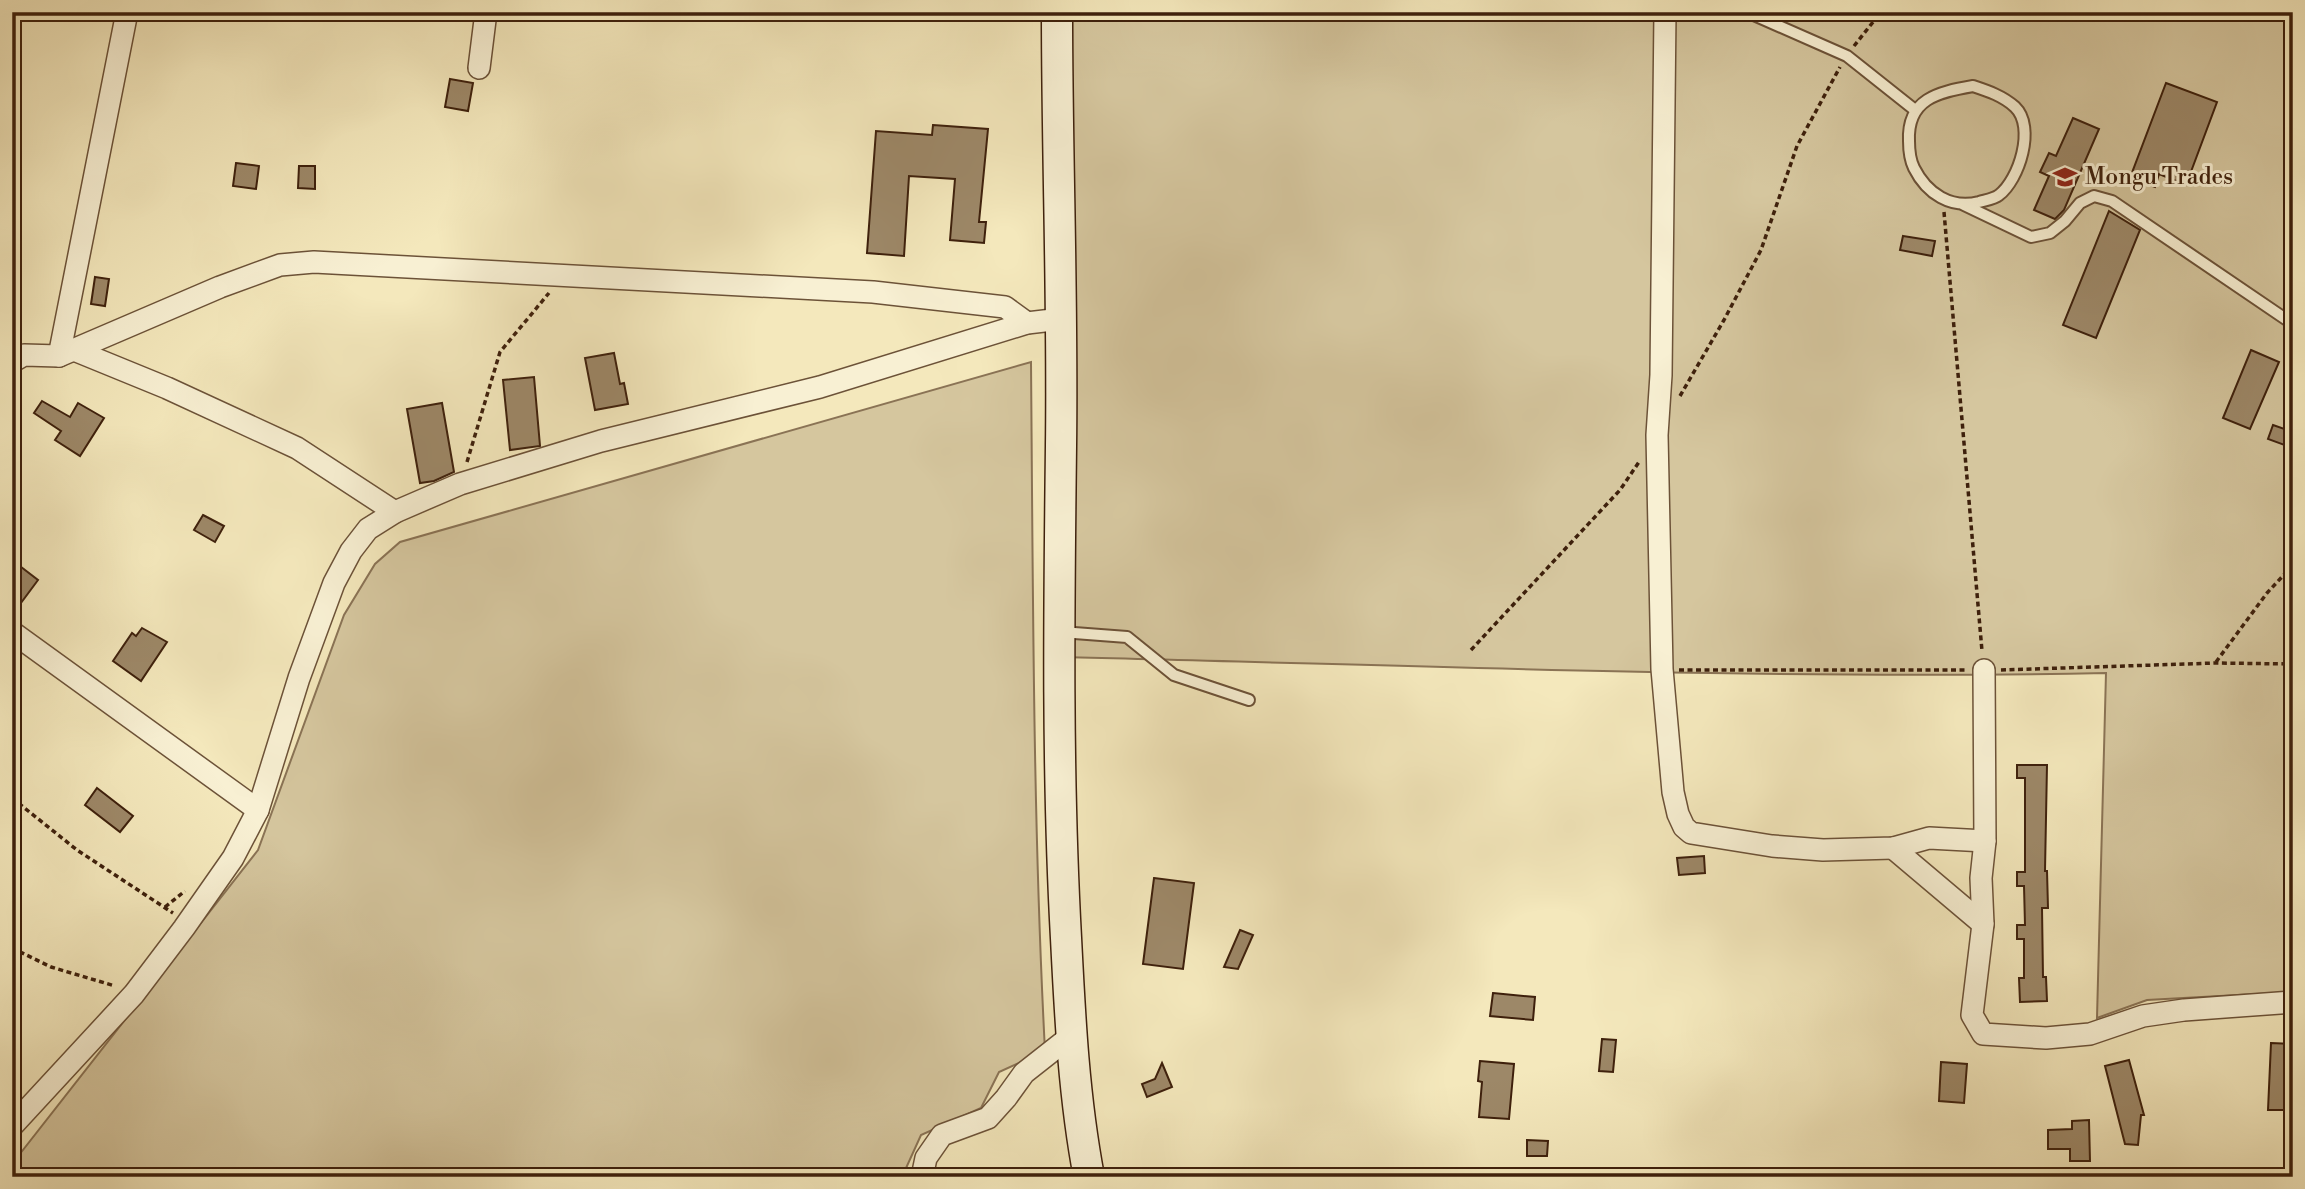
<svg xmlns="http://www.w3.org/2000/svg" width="2305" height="1189" font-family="'Libre Bodoni',serif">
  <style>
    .green { fill: #d5c69e; stroke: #8a7355; stroke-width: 2 }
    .building { fill: #9d8868; stroke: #3e200c; stroke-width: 2 }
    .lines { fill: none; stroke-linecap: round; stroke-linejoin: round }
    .lane-casing { stroke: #6c5238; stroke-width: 14 }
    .street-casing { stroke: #6c5238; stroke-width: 24 }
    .secondary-casing { stroke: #3e200c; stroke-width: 33 }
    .path { stroke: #3e200c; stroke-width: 3.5; stroke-dasharray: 5 3.5; stroke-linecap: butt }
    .lane { stroke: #f8f0d3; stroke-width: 10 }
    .street { stroke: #f8f0d3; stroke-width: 21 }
    .secondary { stroke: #f8f0d3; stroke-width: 30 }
    .labels { text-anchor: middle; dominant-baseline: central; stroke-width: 6; stroke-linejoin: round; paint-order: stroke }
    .poi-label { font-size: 23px; fill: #3e200c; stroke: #f8f0d3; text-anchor: start }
  </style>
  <rect width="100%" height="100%" fill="#f4e8bc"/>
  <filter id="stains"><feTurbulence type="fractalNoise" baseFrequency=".00286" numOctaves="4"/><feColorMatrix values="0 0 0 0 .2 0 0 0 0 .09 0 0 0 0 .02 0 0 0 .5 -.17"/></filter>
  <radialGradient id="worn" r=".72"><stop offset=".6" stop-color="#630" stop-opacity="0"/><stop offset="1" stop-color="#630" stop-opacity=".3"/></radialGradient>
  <g class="green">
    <path d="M 1059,12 L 2293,12 L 2293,992 L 2147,1000 L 2097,1018 L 2106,673 C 1758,680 1409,665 1061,657 Z"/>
    <path d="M 1031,362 C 1033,592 1033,822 1045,1051 L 999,1072 L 981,1108 L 921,1135 L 902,1177 L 12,1177 L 12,1164 L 258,850 L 344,615 L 375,564 L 400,542 Z"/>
  </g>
  <g class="building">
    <path d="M 450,79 L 473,83 L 468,111 L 445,107 Z"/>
    <path d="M 2166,83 L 2217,102 L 2186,185 L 2159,174 L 2155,187 L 2130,178 Z"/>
    <path d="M 2073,118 L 2099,129 L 2064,210 L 2055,219 L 2034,210 L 2049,176 L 2040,172 L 2049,153 L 2056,156 Z"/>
    <path d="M 933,125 L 988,129 L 979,222 L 986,222 L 984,243 L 950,240 L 955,179 L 909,176 L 904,256 L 867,253 L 876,131 L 932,135 Z"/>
    <path d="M 236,163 L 259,166 L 256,189 L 233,186 Z"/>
    <path d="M 299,166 L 315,166 L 315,189 L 298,188 Z"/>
    <path d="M 2109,211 L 2140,230 L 2096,338 L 2063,325 Z"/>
    <path d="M 1903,236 L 1935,241 L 1932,256 L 1900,250 Z"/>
    <path d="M 95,277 L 109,279 L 105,306 L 91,304 Z"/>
    <path d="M 2251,350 L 2279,362 L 2250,429 L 2223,418 Z"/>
    <path d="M 614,353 L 620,384 L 624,383 L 628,404 L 595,410 L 585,358 Z"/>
    <path d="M 534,377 L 540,446 L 510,450 L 503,380 Z"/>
    <path d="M 42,401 L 70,417 L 78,403 L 104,418 L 80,456 L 55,440 L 61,431 L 34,413 Z"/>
    <path d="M 442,403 L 454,472 L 434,481 L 420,483 L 407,409 Z"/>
    <path d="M 2273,425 L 2293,432 L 2293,448 L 2268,439 Z"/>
    <path d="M 203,515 L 224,526 L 215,542 L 194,530 Z"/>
    <path d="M 12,560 L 38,580 L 12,615 Z"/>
    <path d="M 142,628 L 167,642 L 141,681 L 113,661 L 132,633 L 136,636 Z"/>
    <path d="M 2017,765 L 2047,765 L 2045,871 L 2047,871 L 2048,908 L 2042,908 L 2043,977 L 2046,977 L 2047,1001 L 2020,1002 L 2019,978 L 2024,978 L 2024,939 L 2017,939 L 2017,925 L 2025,925 L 2024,886 L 2017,886 L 2017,872 L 2025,872 L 2025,778 L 2017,778 Z"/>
    <path d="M 97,788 L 133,816 L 120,832 L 85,805 Z"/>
    <path d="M 1704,856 L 1705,873 L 1679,875 L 1677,858 Z"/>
    <path d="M 1154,878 L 1194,883 L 1183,969 L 1143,964 Z"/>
    <path d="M 1240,930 L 1253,935 L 1238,969 L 1224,967 Z"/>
    <path d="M 1493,993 L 1535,997 L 1533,1020 L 1490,1016 Z"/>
    <path d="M 1602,1039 L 1616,1040 L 1613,1072 L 1599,1071 Z"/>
    <path d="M 2271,1043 L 2293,1044 L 2293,1110 L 2268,1110 Z"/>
    <path d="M 2129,1060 L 2144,1115 L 2141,1115 L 2138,1145 L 2125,1144 L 2105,1066 Z"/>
    <path d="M 1480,1061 L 1514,1064 L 1509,1119 L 1479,1117 L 1482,1082 L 1478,1081 Z"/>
    <path d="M 1941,1062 L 1967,1064 L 1964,1103 L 1939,1101 Z"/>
    <path d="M 1162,1063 L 1172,1087 L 1147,1097 L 1142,1084 L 1155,1079 Z"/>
    <path d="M 2089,1120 L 2090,1161 L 2070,1161 L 2070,1149 L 2048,1149 L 2048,1130 L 2072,1129 L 2072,1121 Z"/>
    <path d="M 1527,1140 L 1548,1141 L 1547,1156 L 1527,1156 Z"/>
  </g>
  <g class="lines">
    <g class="lane-casing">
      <g id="lane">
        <path d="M 1747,12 L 1847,56 L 1915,110"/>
        <path d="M 1973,86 C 1988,91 2003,96 2015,107 C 2036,127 2019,180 1999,195 C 1994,199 1986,200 1979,202 C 1951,209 1927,194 1914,168 C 1910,160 1909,150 1909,141 C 1907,99 1938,92 1973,86 Z"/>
        <path d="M 1964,205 L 2031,237 L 2050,233 L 2065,221 L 2080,203 L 2094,196 L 2112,201 L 2293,324"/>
        <path d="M 1061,632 L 1127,637 L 1174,675 L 1249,700"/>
      </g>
    </g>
    <g class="street-casing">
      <g id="street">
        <path d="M 1665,12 L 1661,375 L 1657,435 L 1662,669 L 1673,792 L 1678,814 L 1684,827 L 1691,833 L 1772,846 L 1823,850 L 1893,848 L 1929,838 L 1985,841"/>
        <path d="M 479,68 L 486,12"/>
        <path d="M 74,350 L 167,388 L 297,448 L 395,512"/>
        <path d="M 59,356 L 127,12"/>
        <path d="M 12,362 L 24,355 L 59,356 L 220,287 L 280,265 L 314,262 L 873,292 L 1005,307 L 1027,323"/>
        <path d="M 12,632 L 258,810"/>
        <path d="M 1984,670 L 1985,841 L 1981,878 L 1983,924 L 1972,1015 L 1983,1034 L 2046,1038 L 2090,1034 L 2143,1016 L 2184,1010 L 2293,1002"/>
        <path d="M 1893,848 L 1983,924"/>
        <path d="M 12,1126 L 134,994 L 184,928 L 233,858 L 258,810 L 299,678 L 334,583 L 351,551 L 368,529 L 395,512 L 460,484 L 601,441 L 820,387 L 1027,323 L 1061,319"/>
        <path d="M 922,1177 L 926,1158 L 942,1135 L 988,1118 L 1006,1098 L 1024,1073 L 1071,1036"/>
      </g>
    </g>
    <g class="secondary-casing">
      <path id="secondary" d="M 1057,12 C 1057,157 1063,301 1061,446 C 1059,610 1057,774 1066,938 C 1070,1018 1074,1098 1089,1177"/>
    </g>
    <g class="path">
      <path d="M 1854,46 L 1881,12"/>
      <path d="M 1944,212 L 1982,651"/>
      <path d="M 1680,396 L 1724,320 L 1761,250 L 1797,146 L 1840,67"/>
      <path d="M 467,462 L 500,352 L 549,293"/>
      <path d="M 1471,650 L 1620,490 L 1639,462"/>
      <path d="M 2216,662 L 2267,593 L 2293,565"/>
      <path d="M 1679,670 L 1965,670"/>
      <path d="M 2001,670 L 2216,663 L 2293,664"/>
      <path d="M 12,798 L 77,850 L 173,913"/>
      <path d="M 165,907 L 185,891"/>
      <path d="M 12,948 L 51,967 L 115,986"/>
    </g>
    <use href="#lane" class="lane"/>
    <use href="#street" class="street"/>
    <use href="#secondary" class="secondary"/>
  </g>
  <defs>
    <g id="university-bare" transform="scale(1.89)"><path d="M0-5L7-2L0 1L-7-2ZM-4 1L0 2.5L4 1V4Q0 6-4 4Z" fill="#8f2418" stroke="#f8f0d3" stroke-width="2.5" paint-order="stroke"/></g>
  </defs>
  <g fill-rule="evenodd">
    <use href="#university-bare" x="2065" y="177"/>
  </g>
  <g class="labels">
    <g class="poi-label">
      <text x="2085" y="177">Mongu Trades</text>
    </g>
  </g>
  <rect width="2305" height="1189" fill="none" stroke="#f4e8bc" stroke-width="42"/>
  <rect x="14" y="14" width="2277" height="1161" fill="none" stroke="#3e200c" stroke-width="3.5"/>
  <rect x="21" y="21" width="2263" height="1147" fill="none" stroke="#3e200c" stroke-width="2"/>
  <rect width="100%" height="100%" filter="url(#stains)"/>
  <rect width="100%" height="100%" fill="url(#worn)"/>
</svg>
